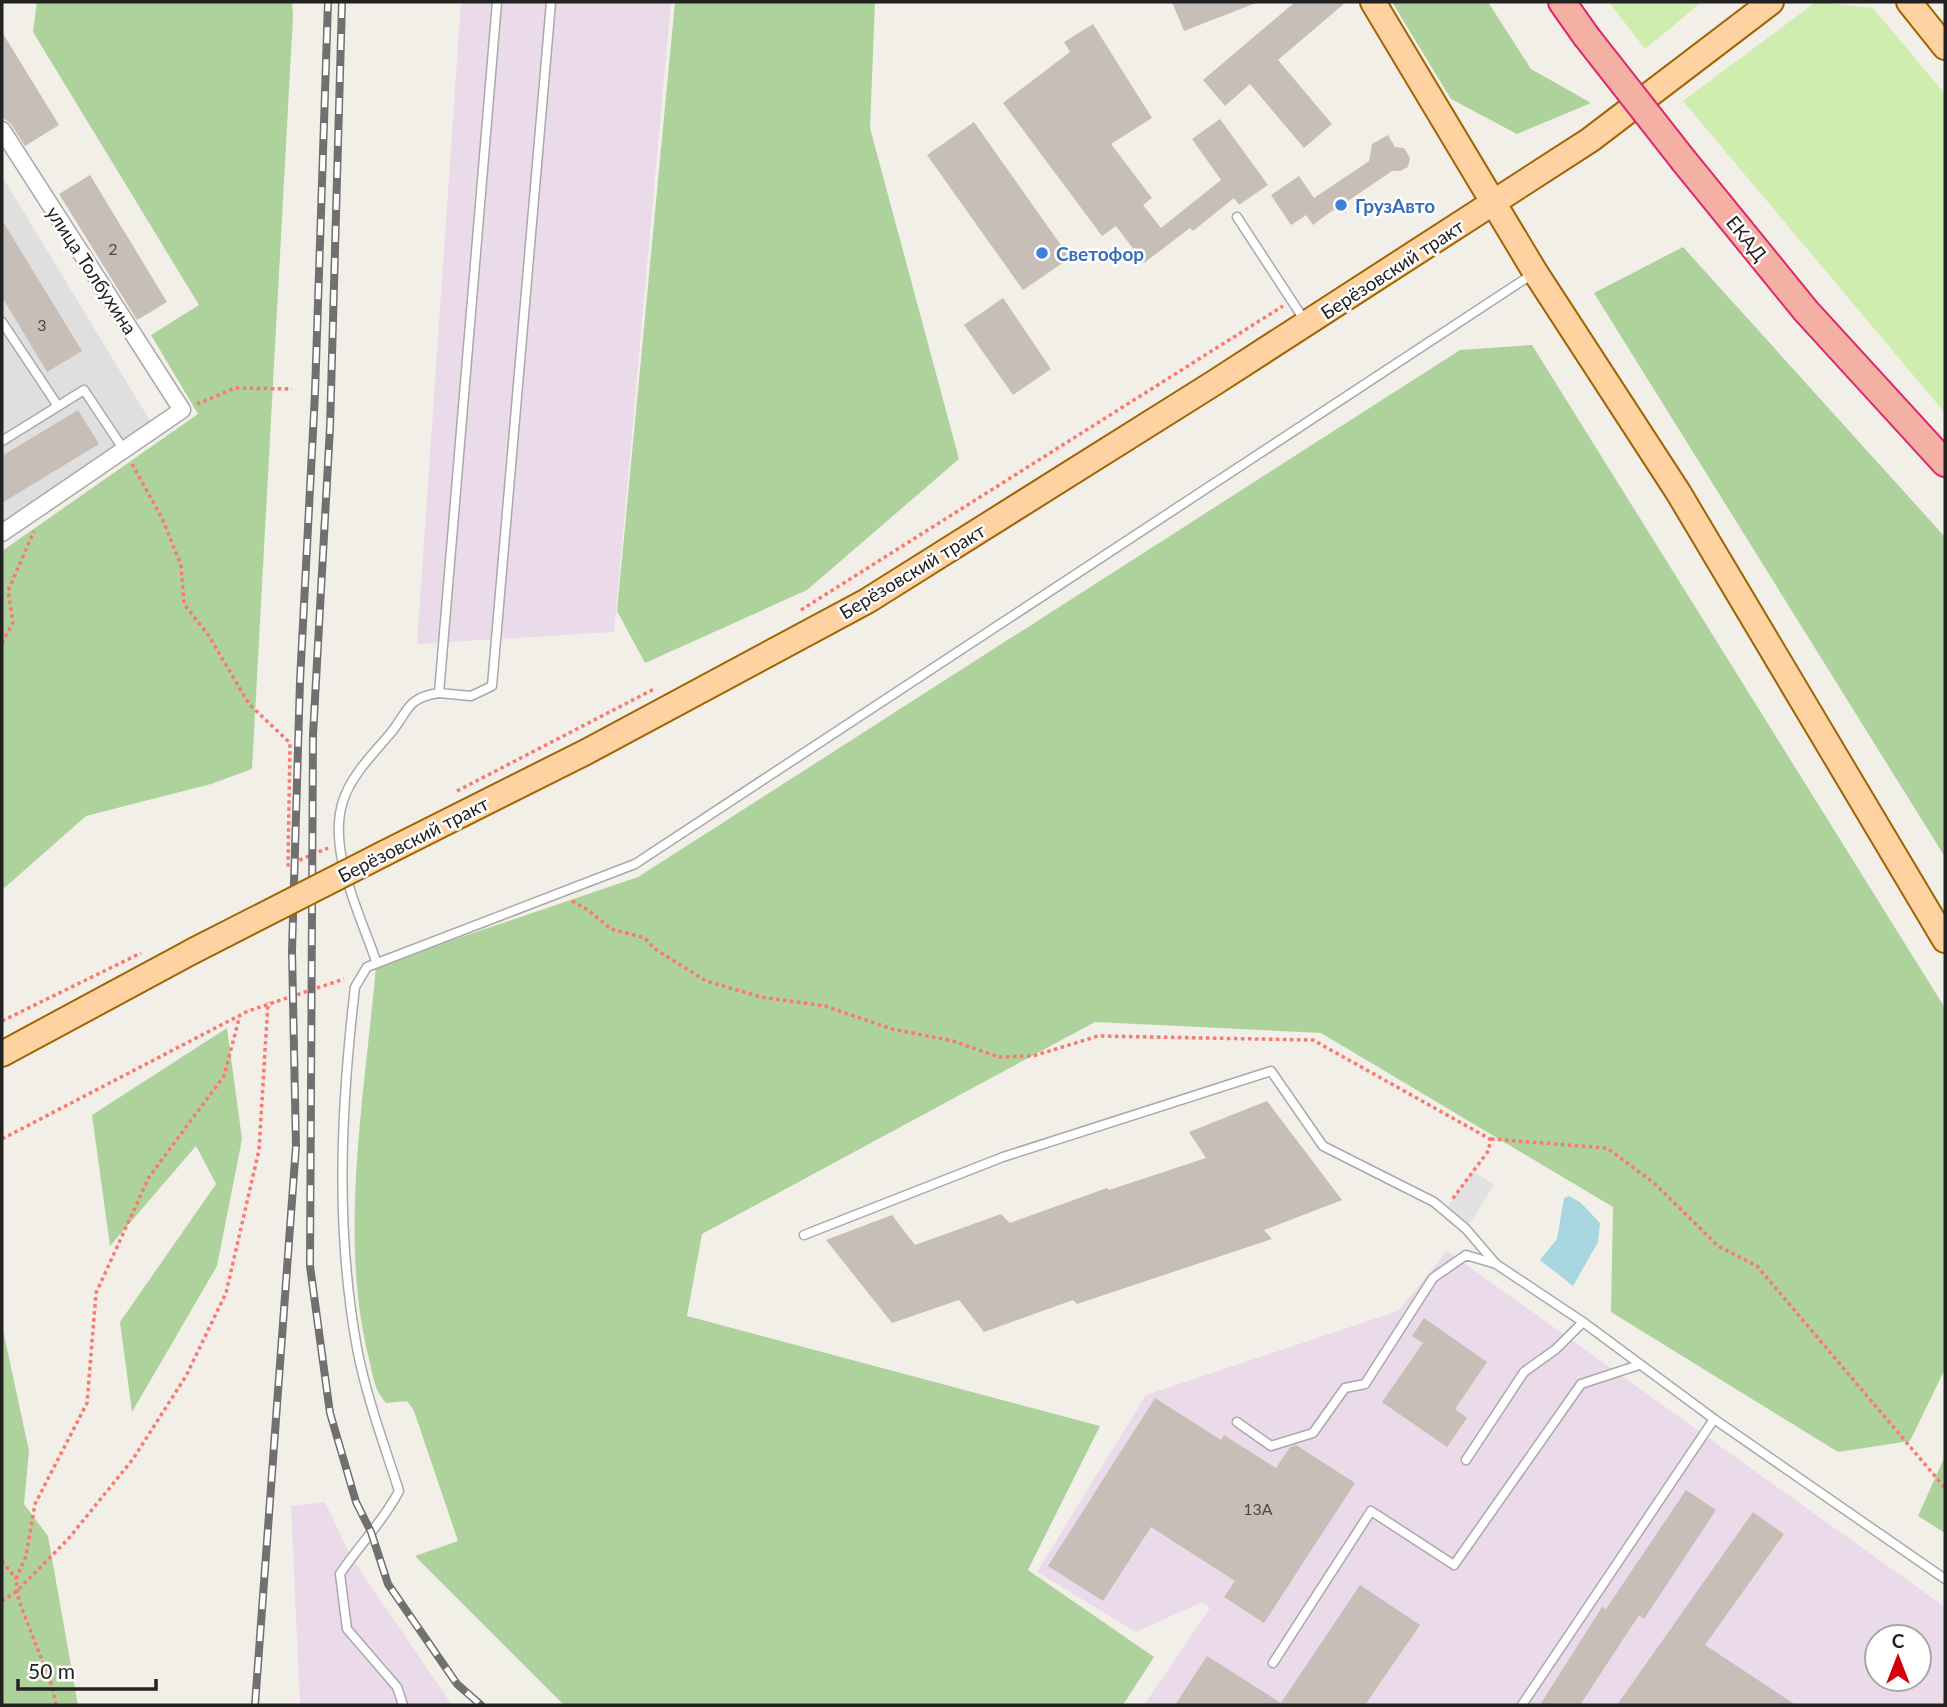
<svg xmlns="http://www.w3.org/2000/svg" width="1947" height="1707" font-family="Lato,sans-serif">
  <style>
    .residential { fill: #e0dfdf }
    .industrial { fill: #ebdae9; fill-rule: evenodd }
    .grass { fill: #cfedae }
    .forest { fill: #aed29c }
    .parking { fill: #e2e2e2 }
    .water { fill: #a8d6e0 }
    .building { fill: #c7beb7 }
    .lines { fill: none; stroke-linecap: round; stroke-linejoin: round }
    .service-casing { stroke: #a9a9a9; stroke-width: 11 }
    .minor-casing { stroke: #a9a9a9; stroke-width: 19 }
    .primary-casing { stroke: #a06400; stroke-width: 28 }
    .trunk-casing { stroke: #e1256d; stroke-width: 30 }
    .path { stroke: #fe776e; stroke-width: 3.5; stroke-dasharray: 3.5 3.5; stroke-linecap: butt }
    .service { stroke: #fff; stroke-width: 8 }
    .minor { stroke: #fff; stroke-width: 16 }
    .primary { stroke: #ffd2a1; stroke-width: 24 }
    .trunk { stroke: #f4b0a2; stroke-width: 26 }
    .rail-casing { stroke: #707070; stroke-width: 8 }
    .rail { stroke: #fff; stroke-width: 5; stroke-dasharray: 16; stroke-linecap: butt }
    .primary-bridge-casing { stroke: #a06400; stroke-width: 28; stroke-linecap: butt }
    .trunk-bridge-casing { stroke: #e1256d; stroke-width: 30; stroke-linecap: butt }
    .primary-bridge { stroke: #ffd2a1; stroke-width: 24 }
    .trunk-bridge { stroke: #f4b0a2; stroke-width: 26 }
    .shop-dot { fill: #3f7fe0; stroke: #fff; stroke-width: 2.5 }
    .labels { text-anchor: middle; dominant-baseline: central; stroke-width: 5; stroke-linejoin: round; paint-order: stroke }
    .number-label { font-size: 16px; fill: #4b4947 }
    .shop-label { font-size: 19px; font-weight: bold; fill: #366cbe; stroke: #fff; text-anchor: start }
    .street-label { font-size: 19px; fill: #222; stroke: #fff }
  </style>
  <rect width="100%" height="100%" fill="#f2efe9"/>
  <path class="residential" d="M 2,176 L 158,434 L 2,530 Z"/>
  <g class="industrial">
    <path d="M 461,2 L 671,2 L 614,632 L 417,644 Z"/>
    <path d="M 1447,1251 L 1945,1607 L 1945,1705 L 1144,1705 L 1210,1608 L 1202,1602 L 1136,1632 L 1037,1572 L 1146,1395 L 1398,1311 ZM 1877,1637 L 1919,1637 L 1919,1679 L 1877,1679 Z"/>
    <path d="M 325,1502 L 351,1557 L 452,1705 L 300,1705 L 291,1506 Z"/>
  </g>
  <g class="grass">
    <path d="M 1609,2 L 1702,2 L 1645,49 Z"/>
    <path d="M 1816,2 L 1873,8 L 1945,94 L 1945,413 L 1683,101 Z"/>
  </g>
  <g class="forest">
    <path d="M 37,2 L 292,2 L 293,16 L 252,769 L 211,784 L 86,816 L 2,890 L 2,551 L 198,414 L 151,335 L 199,305 L 33,32 Z"/>
    <path d="M 675,2 L 875,2 L 870,128 L 959,459 L 807,590 L 645,663 L 617,611 Z"/>
    <path d="M 1392,2 L 1488,2 L 1531,69 L 1591,103 L 1517,134 L 1451,99 Z"/>
    <path d="M 1683,247 L 1945,537 L 1945,857 L 1594,293 Z"/>
    <path d="M 1532,345 L 1945,1008 L 1945,1369 L 1910,1441 L 1838,1452 L 1611,1312 L 1613,1207 L 1321,1033 L 1095,1022 L 702,1234 L 687,1316 L 1100,1426 L 1028,1570 L 1154,1657 L 1123,1705 L 564,1705 L 415,1556 L 458,1541 L 414,1411 L 407,1401 L 386,1403 C 374,1390 373,1376 369,1359 C 338,1236 365,1093 376,966 L 638,877 L 1460,350 Z"/>
    <path d="M 227,1028 L 242,1139 L 217,1266 L 132,1412 L 120,1322 L 216,1184 L 196,1146 L 110,1246 L 92,1115 Z"/>
    <path d="M 2,1325 L 29,1451 L 24,1504 L 48,1536 L 78,1705 L 2,1705 Z"/>
    <path d="M 1945,1456 L 1945,1533 L 1918,1516 Z"/>
  </g>
  <path class="parking" d="M 1473,1171 L 1494,1185 L 1466,1229 L 1444,1211 Z"/>
  <path class="water" d="M 1569,1196 L 1580,1202 L 1600,1223 L 1598,1242 L 1573,1286 L 1540,1260 L 1557,1239 L 1564,1198 Z"/>
  <g class="building">
    <path d="M 1172,2 L 1256,2 L 1256,3 L 1184,31 Z"/>
    <path d="M 1295,2 L 1346,2 L 1278,60 L 1332,124 L 1304,148 L 1250,84 L 1225,106 L 1203,80 Z"/>
    <path d="M 1093,24 L 1152,118 L 1111,144 L 1152,198 L 1143,205 L 1161,228 L 1221,180 L 1192,139 L 1220,119 L 1268,185 L 1239,205 L 1234,198 L 1193,231 L 1190,228 L 1144,263 L 1116,226 L 1102,236 L 1003,103 L 1070,52 L 1064,42 Z"/>
    <path d="M 2,32 L 59,125 L 25,146 L 11,124 L 2,117 Z"/>
    <path d="M 974,122 L 1070,258 L 1023,290 L 927,155 Z"/>
    <path d="M 1388,135 L 1395,147 L 1404,148 L 1410,158 L 1408,167 L 1400,171 L 1392,171 L 1348,201 L 1346,213 L 1333,210 L 1313,225 L 1306,215 L 1291,225 L 1271,195 L 1299,176 L 1314,198 L 1369,161 L 1372,144 Z"/>
    <path d="M 90,175 L 167,302 L 137,320 L 59,194 Z"/>
    <path d="M 2,220 L 82,351 L 47,372 L 2,297 Z"/>
    <path d="M 1003,298 L 1051,369 L 1013,395 L 964,325 Z"/>
    <path d="M 78,410 L 99,444 L 2,503 L 2,456 Z"/>
    <path d="M 1267,1101 L 1342,1200 L 1264,1230 L 1272,1239 L 1077,1304 L 1073,1300 L 984,1332 L 959,1300 L 892,1323 L 826,1240 L 892,1215 L 915,1245 L 1001,1214 L 1010,1223 L 1107,1188 L 1109,1190 L 1206,1158 L 1189,1132 Z"/>
    <path d="M 1424,1318 L 1487,1362 L 1455,1409 L 1467,1418 L 1447,1447 L 1382,1402 L 1423,1343 L 1412,1336 Z"/>
    <path d="M 1155,1398 L 1221,1440 L 1224,1435 L 1276,1468 L 1290,1447 L 1296,1445 L 1355,1483 L 1264,1623 L 1224,1597 L 1235,1581 L 1151,1527 L 1103,1601 L 1048,1566 Z"/>
    <path d="M 1686,1490 L 1716,1510 L 1644,1619 L 1639,1615 L 1580,1705 L 1540,1705 L 1602,1607 L 1606,1609 Z"/>
    <path d="M 1753,1512 L 1784,1534 L 1705,1645 L 1796,1705 L 1617,1705 Z"/>
    <path d="M 1360,1585 L 1420,1625 L 1365,1705 L 1175,1705 L 1207,1656 L 1281,1703 Z"/>
  </g>
  <g class="lines">
    <g class="service-casing">
      <g id="service">
        <path d="M 497,2 L 439,693 L 471,696 L 492,686 L 551,2"/>
        <path d="M 1237,217 L 1305,321"/>
        <path d="M 2,322 L 58,406"/>
        <path d="M 2,441 L 84,390 L 124,450"/>
        <path d="M 376,961 C 360,914 327,850 343,801 C 351,776 372,755 389,735 C 409,712 405,698 439,693"/>
        <path d="M 804,1235 L 1003,1157 L 1271,1071 L 1323,1146 L 1434,1202 L 1466,1229 L 1496,1264"/>
        <path d="M 1237,1422 L 1271,1446 L 1313,1433 L 1345,1388 L 1365,1384 L 1433,1278 L 1466,1255 L 1496,1264 L 1583,1322"/>
        <path d="M 1466,1460 L 1524,1372 L 1556,1349 L 1583,1322 L 1714,1419 L 1945,1579"/>
        <path d="M 1273,1663 L 1371,1511 L 1454,1565 L 1581,1384 L 1639,1365"/>
        <path d="M 403,1705 L 397,1687 L 347,1629 L 340,1574 C 359,1545 383,1522 399,1491 C 384,1444 366,1396 357,1348 C 335,1228 341,1107 355,987 L 367,967 L 635,864 L 1531,275"/>
        <path d="M 1522,1705 L 1714,1419"/>
      </g>
    </g>
    <g class="minor-casing">
      <path id="minor" d="M 2,130 L 182,410 L 2,533"/>
    </g>
    <g class="primary-casing">
      <g id="primary">
        <path d="M 1373,2 L 1535,272 L 1678,492 L 1945,940"/>
        <path d="M 1909,2 L 1945,47"/>
        <path d="M 385,853 L 586,752 L 867,601 L 1214,383 L 1590,140 L 1771,2"/>
        <path d="M 2,1054 L 193,951"/>
      </g>
    </g>
    <g class="trunk-casing">
      <g id="trunk">
        <path d="M 1562,2 L 1586,36"/>
        <path d="M 1684,161 L 1806,311 L 1945,463"/>
      </g>
    </g>
    <g class="path">
      <path d="M 197,404 L 235,388 L 292,389"/>
      <path d="M 132,464 L 162,518 L 181,565 L 184,604 L 209,636 L 249,704 L 290,743 L 288,865 L 328,848"/>
      <path d="M 801,610 L 1283,306"/>
      <path d="M 2,643 L 13,622 L 8,591 L 34,531"/>
      <path d="M 457,791 L 656,688"/>
      <path d="M 572,901 L 588,910 L 611,929 L 645,938 L 655,949 L 706,981 L 761,997 L 825,1006 L 892,1029 L 953,1041 L 999,1057 L 1033,1056 L 1098,1036 L 1313,1040 L 1490,1139 L 1489,1150 L 1451,1201"/>
      <path d="M 2,1021 L 141,953"/>
      <path d="M 2,1139 L 248,1011 L 344,979"/>
      <path d="M 1491,1139 L 1607,1148 L 1654,1183 L 1718,1246 L 1757,1266 L 1945,1488"/>
      <path d="M 2,1561 L 16,1579"/>
      <path d="M 2,1601 L 17,1591 L 69,1538 L 133,1459 L 186,1376 L 226,1293 L 259,1150 L 268,1002"/>
      <path d="M 56,1705 L 52,1686 L 19,1601 L 16,1579 L 26,1556 L 35,1504 L 87,1403 L 96,1293 L 149,1177 L 224,1076 L 240,1015"/>
    </g>
    <use href="#service" class="service"/>
    <use href="#minor" class="minor"/>
    <use href="#primary" class="primary"/>
    <use href="#trunk" class="trunk"/>
    <g class="rail-casing">
      <g id="rail">
        <path d="M 342,2 L 330,427 L 313,735 L 310,1266 L 330,1413 L 356,1502 L 371,1532 L 388,1584 L 457,1684 L 481,1705"/>
        <path d="M 255,1705 L 296,1146 L 292,951 L 300,681 L 315,393 L 328,2"/>
      </g>
    </g>
    <use href="#rail" class="rail"/>
    <g class="primary-bridge-casing">
      <path id="primary-bridge" d="M 193,951 L 385,853"/>
    </g>
    <g class="trunk-bridge-casing">
      <path id="trunk-bridge" d="M 1586,36 L 1684,161"/>
    </g>
    <use href="#primary-bridge" class="primary-bridge"/>
    <use href="#trunk-bridge" class="trunk-bridge"/>
  </g>
  <g class="shop-dot">
    <circle cx="1341" cy="205" r="7"/>
    <circle cx="1042" cy="253" r="7"/>
  </g>
  <g class="labels">
    <g class="number-label">
      <text x="113" y="248">2</text>
      <text x="42" y="324">3</text>
      <text x="1258" y="1508">13А</text>
    </g>
    <g class="shop-label">
      <text x="1355" y="205">ГрузАвто</text>
      <text x="1056" y="253">Светофор</text>
    </g>
    <g class="street-label">
      <text transform="translate(1747 238) rotate(51)">ЕКАД</text>
      <text transform="translate(1392 269) rotate(-33)">Берёзовский тракт</text>
      <text transform="translate(92 270) rotate(57)">улица Толбухина</text>
      <text transform="translate(912 571) rotate(-31)">Берёзовский тракт</text>
      <text transform="translate(413 839) rotate(-27)">Берёзовский тракт</text>
    </g>
  </g>
  <rect width="1947" height="1707" fill="none" stroke="#222222" stroke-width="7"/>
  <g transform="translate(1898 1658)"><circle r="33" fill="#ffffff" stroke="#a7a7a7" stroke-width="2"/>
  <path d="M0-5L12 26L0 18L-12 26Z" fill="#d40009"/>
  <text y="-10" font-size="19" font-weight="bold" text-anchor="middle" fill="#222222">С</text>
  </g>
  <path d="M18 1679v10h138v-10" fill="none" stroke="#222222" stroke-width="3.5"/>
  <text x="28" y="1679" font-size="21" fill="#222222" stroke="#ffffff" stroke-width="5" paint-order="stroke">50 m</text>
</svg>
